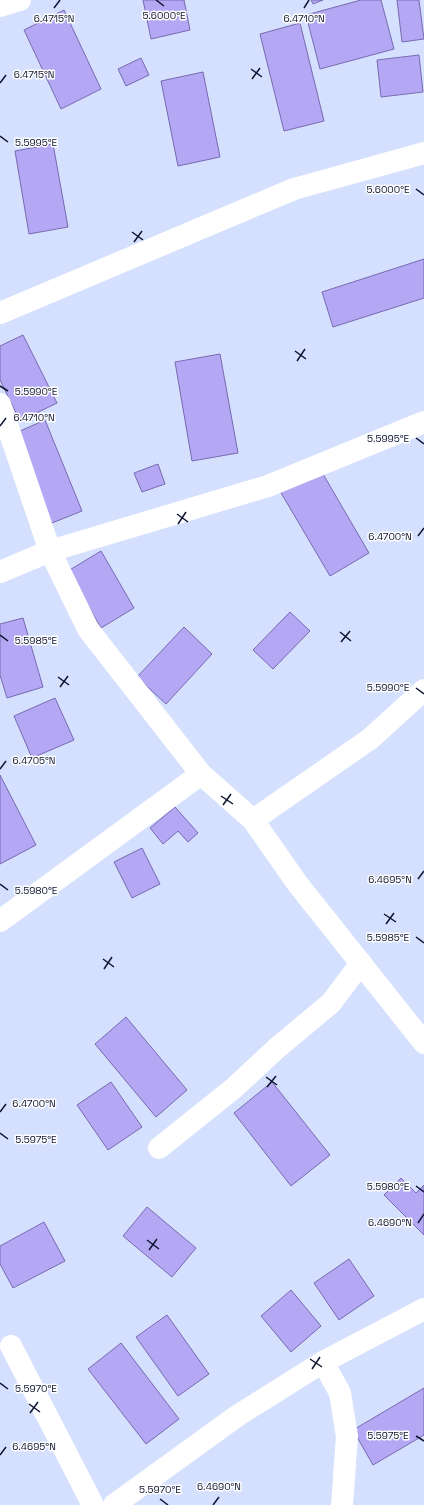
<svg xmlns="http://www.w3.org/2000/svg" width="424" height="1505" font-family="'Space Grotesk',sans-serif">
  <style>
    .building { fill: #b4a8f4; stroke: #776ab1 }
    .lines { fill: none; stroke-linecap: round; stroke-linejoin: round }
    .minor { stroke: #fff; stroke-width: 22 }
    .ticks { fill: none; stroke: #0f1530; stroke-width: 1.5 }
    .ticks-label { font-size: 10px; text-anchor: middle; fill: #0f1530; stroke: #fff; stroke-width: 3; stroke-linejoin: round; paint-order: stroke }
  </style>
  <rect width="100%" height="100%" fill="#d5e0fe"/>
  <g class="building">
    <path d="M 143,0 L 184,0 L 190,30 L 151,39 Z"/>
    <path d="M 311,0 L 323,0 L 313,4 Z"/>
    <path d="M 361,0 L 381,0 L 394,49 L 320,69 L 306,15 Z"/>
    <path d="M 397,0 L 419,0 L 424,39 L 402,42 Z"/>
    <path d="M 64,10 L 101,89 L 61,109 L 24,30 Z"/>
    <path d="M 300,23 L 324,121 L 284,131 L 260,34 Z"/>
    <path d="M 419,55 L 423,92 L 381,97 L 377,60 Z"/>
    <path d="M 141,58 L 149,75 L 126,86 L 118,69 Z"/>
    <path d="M 203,72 L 220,157 L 178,166 L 161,81 Z"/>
    <path d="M 53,144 L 68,227 L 29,234 L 15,151 Z"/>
    <path d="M 424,259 L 424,298 L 333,327 L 322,292 Z"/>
    <path d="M 23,335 L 57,403 L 20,421 L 0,380 L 0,346 Z"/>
    <path d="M 220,354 L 238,453 L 192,461 L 175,362 Z"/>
    <path d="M 45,420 L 82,511 L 47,525 L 11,435 Z"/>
    <path d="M 316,462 L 369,553 L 330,576 L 277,486 Z"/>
    <path d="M 158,464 L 165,484 L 142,492 L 134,473 Z"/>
    <path d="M 101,551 L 134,608 L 101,628 L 68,571 Z"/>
    <path d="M 290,612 L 310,631 L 273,669 L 253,650 Z"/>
    <path d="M 23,618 L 43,687 L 7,698 L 0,675 L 0,624 Z"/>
    <path d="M 184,627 L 212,654 L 166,704 L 137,677 Z"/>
    <path d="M 55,698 L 74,740 L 32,758 L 14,716 Z"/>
    <path d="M 0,775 L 36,845 L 0,864 Z"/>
    <path d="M 175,807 L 198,833 L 188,842 L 178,831 L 163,844 L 150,828 Z"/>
    <path d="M 142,848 L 160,884 L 132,898 L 114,862 Z"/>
    <path d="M 126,1017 L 187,1090 L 156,1117 L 95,1044 Z"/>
    <path d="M 111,1082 L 142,1127 L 108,1150 L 77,1105 Z"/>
    <path d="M 272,1082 L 330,1155 L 291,1186 L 234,1113 Z"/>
    <path d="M 401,1178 L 416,1193 L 424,1185 L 424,1235 L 384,1195 Z"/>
    <path d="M 147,1207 L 196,1248 L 172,1277 L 123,1236 Z"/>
    <path d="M 44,1222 L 65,1261 L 13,1288 L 0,1264 L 0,1246 Z"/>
    <path d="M 349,1259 L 374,1296 L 339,1320 L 314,1283 Z"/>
    <path d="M 291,1290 L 321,1326 L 291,1352 L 261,1316 Z"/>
    <path d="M 167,1315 L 209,1374 L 178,1396 L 136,1337 Z"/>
    <path d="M 121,1343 L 179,1419 L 146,1444 L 88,1369 Z"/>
    <path d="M 424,1388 L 424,1435 L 373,1465 L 353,1430 Z"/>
  </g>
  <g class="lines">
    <g class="minor">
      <path d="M 0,6 L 20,0"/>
      <path d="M 0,313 L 294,189 L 424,153"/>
      <path d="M 0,404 L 50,551 L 88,629 L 201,774 L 253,820 L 297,883 L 424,1043"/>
      <path d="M 0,572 L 50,551 L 268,486 L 424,422"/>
      <path d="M 253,820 L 370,739 L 424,690"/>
      <path d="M 0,921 L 201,774"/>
      <path d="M 159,1148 L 234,1088 L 277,1048 L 331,1003 L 361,963"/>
      <path d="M 11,1346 L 93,1505"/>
      <path d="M 323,1362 L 340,1393 L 347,1436 L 342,1505"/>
      <path d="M 114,1505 L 237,1416 L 323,1362 L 424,1309"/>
    </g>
  </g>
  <path class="ticks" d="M 156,0 L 164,6M 54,8 L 60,0M 304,8 L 309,0M 251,69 L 262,77M 252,79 L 260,68M 0,83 L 6,75M 0,136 L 8,142M 416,189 L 424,195M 132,232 L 143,240M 134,242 L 142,231M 295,351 L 306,359M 297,361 L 305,349M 0,386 L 8,391M 0,426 L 6,418M 416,438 L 424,444M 177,514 L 188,522M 178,524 L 186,512M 418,536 L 424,528M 340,632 L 351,641M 0,635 L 8,641M 341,642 L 350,631M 58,677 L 69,685M 60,687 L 68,676M 416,688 L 424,694M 0,769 L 6,761M 221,796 L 233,804M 223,805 L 231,794M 418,879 L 424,871M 0,884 L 8,890M 384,914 L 396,922M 386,924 L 394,913M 416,937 L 424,943M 103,959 L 114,967M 104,969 L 112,957M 266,1077 L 277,1085M 267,1087 L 276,1076M 0,1112 L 6,1104M 0,1133 L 8,1139M 416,1186 L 424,1192M 418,1223 L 424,1214M 147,1240 L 159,1249M 149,1250 L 157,1239M 310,1359 L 322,1367M 312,1369 L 320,1357M 0,1383 L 8,1389M 29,1404 L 40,1412M 30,1413 L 38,1402M 416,1436 L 424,1441M 0,1455 L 6,1447M 160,1499 L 168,1505M 213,1505 L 219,1497"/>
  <g class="ticks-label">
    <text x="164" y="19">5.6000°E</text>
    <text x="54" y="22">6.4715°N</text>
    <text x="304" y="22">6.4710°N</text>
    <text x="34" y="78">6.4715°N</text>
    <text x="36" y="146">5.5995°E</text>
    <text x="388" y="193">5.6000°E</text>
    <text x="36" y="395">5.5990°E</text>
    <text x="34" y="421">6.4710°N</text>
    <text x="388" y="442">5.5995°E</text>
    <text x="390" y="540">6.4700°N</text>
    <text x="36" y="644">5.5985°E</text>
    <text x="388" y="691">5.5990°E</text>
    <text x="34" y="764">6.4705°N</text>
    <text x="390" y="883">6.4695°N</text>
    <text x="36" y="894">5.5980°E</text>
    <text x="388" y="941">5.5985°E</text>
    <text x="34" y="1107">6.4700°N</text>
    <text x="36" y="1143">5.5975°E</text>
    <text x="388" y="1190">5.5980°E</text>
    <text x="390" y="1226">6.4690°N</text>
    <text x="36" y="1392">5.5970°E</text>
    <text x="388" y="1439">5.5975°E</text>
    <text x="34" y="1450">6.4695°N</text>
    <text x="219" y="1490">6.4690°N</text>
    <text x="160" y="1493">5.5970°E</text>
  </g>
</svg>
